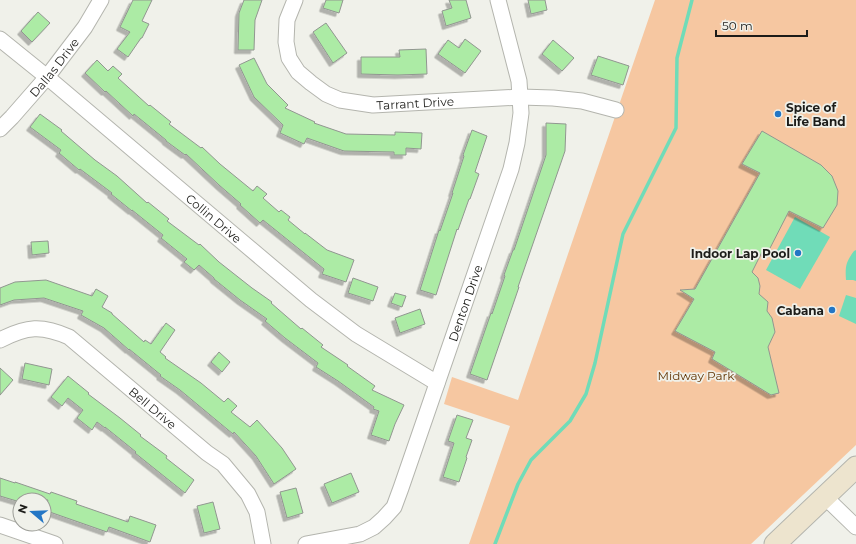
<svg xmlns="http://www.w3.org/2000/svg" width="856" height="544" font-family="Montserrat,sans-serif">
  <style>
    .green { fill: #f6c7a1 }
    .water { fill: #70dcb8 }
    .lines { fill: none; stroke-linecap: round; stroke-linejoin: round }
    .stream { stroke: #70dcb8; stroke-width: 3.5 }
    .building { fill: #aceba5; stroke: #919690; filter: url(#shadow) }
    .street-casing { stroke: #b4b5ae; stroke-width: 17 }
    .secondary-casing { stroke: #b4b5ae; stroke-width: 23 }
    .street { stroke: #fff; stroke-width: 15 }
    .secondary { stroke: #ede4ce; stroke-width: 21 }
    .poi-dot { fill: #2376c5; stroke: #f0f1ea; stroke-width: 1.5 }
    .labels { text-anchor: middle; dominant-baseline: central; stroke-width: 3.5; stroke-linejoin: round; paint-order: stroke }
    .street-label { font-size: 12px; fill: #1c1c19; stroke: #f0f1ea }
    .poi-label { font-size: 12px; font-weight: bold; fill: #1c1c19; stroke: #f0f1ea; text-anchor: end }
    .park-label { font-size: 12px; fill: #633605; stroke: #f0f1ea }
  </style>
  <defs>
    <filter id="shadow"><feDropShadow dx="-3.5" dy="3.5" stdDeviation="0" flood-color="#0004"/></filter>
  </defs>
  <rect width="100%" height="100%" fill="#f0f1ea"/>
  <path class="green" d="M 655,0 L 856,0 L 856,445 L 751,544 L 469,544 L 510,426 L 444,404 L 452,377 L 518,400 Z"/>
  <g class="water">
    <path d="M 795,217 L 830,237 L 800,289 L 766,270 Z"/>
    <path d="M 856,250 L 856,281 L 853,280 L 846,280 C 845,266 846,262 854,251 Z"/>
    <path d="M 846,295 L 856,298 L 856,324 L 839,316 Z"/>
  </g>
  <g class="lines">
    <path class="stream" d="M 495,544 L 518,484 L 531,460 L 570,421 L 586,394 L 595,363 L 623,234 L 676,128 L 677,58 L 692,0"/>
  </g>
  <g class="building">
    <path d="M 133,0 L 152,0 L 142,21 L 149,24 L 142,38 L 141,38 L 128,57 L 117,49 L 130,32 L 120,27 Z"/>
    <path d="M 244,0 L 262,0 L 255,20 L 254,50 L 238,50 L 239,13 Z"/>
    <path d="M 326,0 L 343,0 L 339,13 L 323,8 Z"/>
    <path d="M 449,0 L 466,0 L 471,18 L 446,26 L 442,11 L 452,8 Z"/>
    <path d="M 528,0 L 545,0 L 547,10 L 531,14 Z"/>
    <path d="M 38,12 L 50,23 L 32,42 L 21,31 Z"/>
    <path d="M 326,23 L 347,53 L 333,63 L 313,32 Z"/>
    <path d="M 465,39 L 481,51 L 465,73 L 438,54 L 448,40 L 459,48 Z"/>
    <path d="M 553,40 L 574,58 L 562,71 L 542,54 Z"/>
    <path d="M 426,49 L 427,74 L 398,75 L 361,74 L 361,57 L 400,57 L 399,50 Z"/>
    <path d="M 598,56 L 629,66 L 623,85 L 591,75 Z"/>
    <path d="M 254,58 L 267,84 L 288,105 L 285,108 L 315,122 L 314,123 L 346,134 L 395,135 L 395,132 L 422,133 L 421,149 L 406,148 L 406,155 L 394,155 L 394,152 L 344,151 L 307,138 L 304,144 L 280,133 L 283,125 L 254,97 L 239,65 Z"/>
    <path d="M 97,60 L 108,71 L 113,66 L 122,74 L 118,78 L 149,106 L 150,105 L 171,122 L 169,124 L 201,148 L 202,147 L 220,164 L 253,191 L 257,186 L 267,194 L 263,198 L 279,212 L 281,210 L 290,217 L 288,220 L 305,234 L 305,233 L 327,250 L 354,260 L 346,282 L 322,274 L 324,269 L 263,220 L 260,223 L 240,205 L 241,204 L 219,185 L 186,154 L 185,155 L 166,141 L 166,140 L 134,114 L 133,116 L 106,91 L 105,92 L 85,73 Z"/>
    <path d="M 40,114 L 62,130 L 61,131 L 95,160 L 117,176 L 147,203 L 148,202 L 169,219 L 167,221 L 199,245 L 200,244 L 219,262 L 252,288 L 272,302 L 271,303 L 301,329 L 302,328 L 323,345 L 321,347 L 348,365 L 347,366 L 375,386 L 372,390 L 404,405 L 395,424 L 389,441 L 371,435 L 379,411 L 373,409 L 374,407 L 338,381 L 316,367 L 318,363 L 285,338 L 265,321 L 267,319 L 240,300 L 214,279 L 214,278 L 199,265 L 194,270 L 184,262 L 187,259 L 161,238 L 163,235 L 132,210 L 132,211 L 111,194 L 112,193 L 80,169 L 79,170 L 59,153 L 61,150 L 30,127 Z"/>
    <path d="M 546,123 L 566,124 L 565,151 L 518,287 L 519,287 L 487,380 L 470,374 L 491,313 L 492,314 L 505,276 L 504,275 L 513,250 L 514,250 L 546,155 Z"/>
    <path d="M 472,130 L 487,136 L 475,172 L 479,174 L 470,199 L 469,199 L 458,230 L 457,229 L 436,295 L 420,290 L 439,230 L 440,231 L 453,193 L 452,193 L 464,156 L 463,155 Z"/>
    <path d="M 762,131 L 821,165 L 832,176 L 838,191 L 837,205 L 823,228 L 789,211 L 767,254 L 762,252 L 752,272 L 758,278 L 760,286 L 759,294 L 768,302 L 767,311 L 772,318 L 775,332 L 768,347 L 779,393 L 771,395 L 712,359 L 715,352 L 675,331 L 694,299 L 680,290 L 695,289 L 760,173 L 742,164 Z"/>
    <path d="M 48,241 L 49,253 L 32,255 L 31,242 Z"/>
    <path d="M 353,278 L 378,287 L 373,301 L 348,293 Z"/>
    <path d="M 46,280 L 92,296 L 96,289 L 108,296 L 102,307 L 112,313 L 112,314 L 144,342 L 145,340 L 151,344 L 166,323 L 175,330 L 160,352 L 166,357 L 165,358 L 201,383 L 224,402 L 228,398 L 237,406 L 231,412 L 250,427 L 257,420 L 282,448 L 296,469 L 274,484 L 256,456 L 234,432 L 233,434 L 180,390 L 160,376 L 161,375 L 129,349 L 129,350 L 104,328 L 81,315 L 83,311 L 44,298 L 14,300 L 0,305 L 0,288 L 15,282 Z"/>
    <path d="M 395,293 L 406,296 L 402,307 L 391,303 Z"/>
    <path d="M 420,309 L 425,324 L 400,333 L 395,318 Z"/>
    <path d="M 219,352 L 230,362 L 222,372 L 211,362 Z"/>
    <path d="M 25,363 L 52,369 L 49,385 L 22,379 Z"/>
    <path d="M 0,368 L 13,380 L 0,395 Z"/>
    <path d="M 68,376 L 89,393 L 88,394 L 120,418 L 141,435 L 140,436 L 167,456 L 166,458 L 194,480 L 185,493 L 135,453 L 136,452 L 105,427 L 105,428 L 97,422 L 92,430 L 77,418 L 83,410 L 68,398 L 62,406 L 51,397 Z"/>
    <path d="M 457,415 L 473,420 L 466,438 L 472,440 L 466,457 L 467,458 L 459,482 L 443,477 L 454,443 L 448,441 Z"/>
    <path d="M 351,473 L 359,492 L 332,503 L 324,484 Z"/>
    <path d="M 0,478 L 15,483 L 15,482 L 50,494 L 51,492 L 77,501 L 76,504 L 128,522 L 130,516 L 156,525 L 150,542 L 109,527 L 107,532 L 44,510 L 48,500 L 20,500 L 20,502 L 0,496 Z"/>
    <path d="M 296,488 L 303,513 L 287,518 L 280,492 Z"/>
    <path d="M 213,502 L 220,529 L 204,533 L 197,506 Z"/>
  </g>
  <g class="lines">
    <g class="street-casing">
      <g id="street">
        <path id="s1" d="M 295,0 L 287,20 L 286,42 L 289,58 L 298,72 L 311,83 L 326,94 L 340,100 L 373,105 L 520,97 L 553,98 L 582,101 L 616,110"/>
        <path id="s2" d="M 0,39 L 47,77 L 311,300 L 356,334 L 437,383"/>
        <path id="s3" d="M 0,129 L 12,117 L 47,77 L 85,27 L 101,0"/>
        <path id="s4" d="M 0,340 C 27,326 42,325 69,337 L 207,453 L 223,464 L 248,494 L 257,512 L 263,544"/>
        <path d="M 825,497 L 856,527"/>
        <path d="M 0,525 L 55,544"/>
        <path id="s5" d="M 306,544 L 360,534 L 374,527 L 384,518 L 394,507 L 401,488 L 511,169 L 517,143 L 521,113 L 519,81 L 498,0"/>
      </g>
    </g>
    <g class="secondary-casing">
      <path id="secondary" d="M 775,544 L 856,467"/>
    </g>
    <use href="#street" class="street"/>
    <use href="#secondary" class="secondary"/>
  </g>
  <g class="poi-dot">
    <circle cx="778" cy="114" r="4"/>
    <circle cx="798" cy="253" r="4"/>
    <circle cx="832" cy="310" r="4"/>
  </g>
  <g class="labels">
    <g class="street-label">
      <text stroke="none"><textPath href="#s3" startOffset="82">Dallas Drive</textPath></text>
      <text stroke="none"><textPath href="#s1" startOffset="203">Tarrant Drive</textPath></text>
      <text stroke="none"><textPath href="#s2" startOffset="279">Collin Drive</textPath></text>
      <text stroke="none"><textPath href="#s5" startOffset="315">Denton Drive</textPath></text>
      <text stroke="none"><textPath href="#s4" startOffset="182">Bell Drive</textPath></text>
    </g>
    <g class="poi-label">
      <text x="786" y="107" text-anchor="start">Spice of<tspan x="786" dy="14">Life Band</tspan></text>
      <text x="790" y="253">Indoor Lap Pool</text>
      <text x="824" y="310">Cabana</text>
    </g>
    <g class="park-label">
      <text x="696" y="375">Midway Park</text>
    </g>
  </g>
  <g transform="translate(32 512) rotate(289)"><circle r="19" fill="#f0f1ea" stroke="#9b9c96"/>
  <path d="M0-3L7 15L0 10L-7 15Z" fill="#2376c5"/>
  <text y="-6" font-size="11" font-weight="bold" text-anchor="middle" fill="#1c1c19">N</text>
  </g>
  <path d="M716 30v6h91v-6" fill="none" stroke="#1c1c19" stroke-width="2"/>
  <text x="722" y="30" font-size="12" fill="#1c1c19" stroke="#f0f1ea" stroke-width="3" paint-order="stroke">50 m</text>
</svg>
